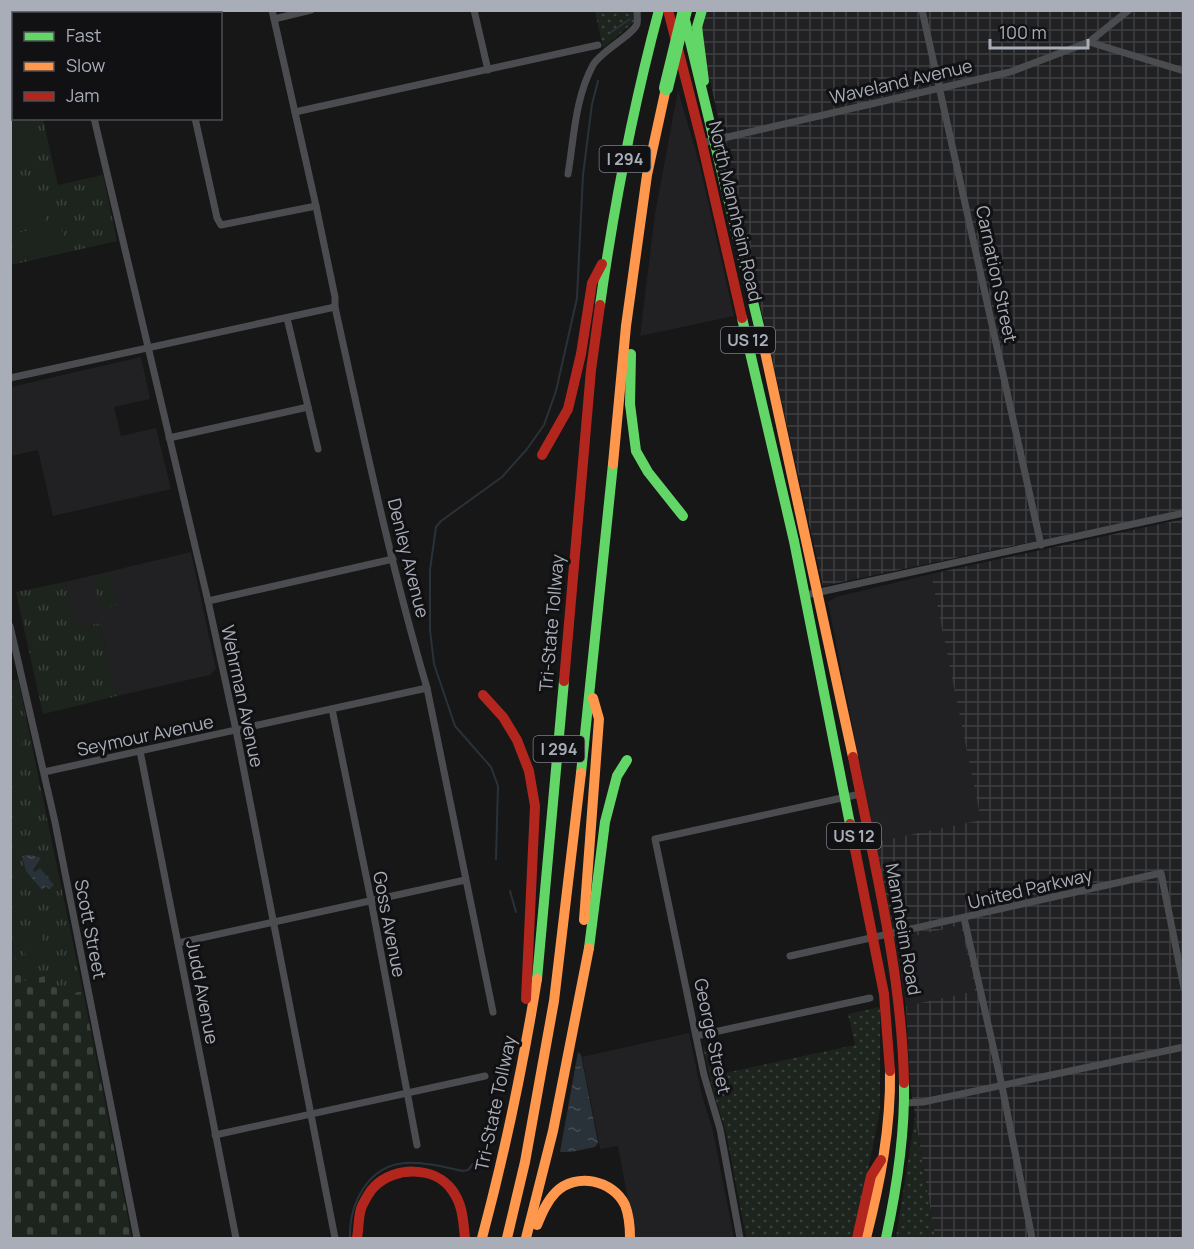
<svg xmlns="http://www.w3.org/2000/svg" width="1194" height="1249" font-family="Manrope,sans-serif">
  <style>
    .built { fill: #212123 }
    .industrial { fill: url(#industrial-grid) }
    .grass { fill: url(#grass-dots) }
    .cemetery { fill: url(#cemetery-stones) }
    .park { fill: url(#park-tufts) }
    .pitch { fill: #1d241e }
    .water { fill: url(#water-ripples) }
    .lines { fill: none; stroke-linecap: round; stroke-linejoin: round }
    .stream { stroke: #2a3239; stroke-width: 2 }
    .street { stroke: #4b4c50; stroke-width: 7 }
    .fast { stroke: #63d668; stroke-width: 10 }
    .slow { stroke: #ff974d; stroke-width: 10 }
    .jam { stroke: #b3261e; stroke-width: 10 }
    .fast-bridge { stroke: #63d668; stroke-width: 14 }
    .labels { text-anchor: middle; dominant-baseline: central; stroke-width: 6; stroke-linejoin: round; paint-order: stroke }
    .shield { fill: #111113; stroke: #7b7e86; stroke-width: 1.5 }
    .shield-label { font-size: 16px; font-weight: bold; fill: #a8adb8 }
    .street-label { font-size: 18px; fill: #a8adb8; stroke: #111113 }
  </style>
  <defs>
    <pattern id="industrial-grid" width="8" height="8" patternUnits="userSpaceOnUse" patternTransform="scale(1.5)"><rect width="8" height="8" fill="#212123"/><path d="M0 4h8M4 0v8" fill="none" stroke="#3e3f41"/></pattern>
    <pattern id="grass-dots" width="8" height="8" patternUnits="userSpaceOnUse" patternTransform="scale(1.5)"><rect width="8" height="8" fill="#1d241e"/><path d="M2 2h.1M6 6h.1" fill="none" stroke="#3b413d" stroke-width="1.8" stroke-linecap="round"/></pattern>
    <pattern id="cemetery-stones" width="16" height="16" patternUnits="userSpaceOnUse" patternTransform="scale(1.5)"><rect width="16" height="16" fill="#1d241e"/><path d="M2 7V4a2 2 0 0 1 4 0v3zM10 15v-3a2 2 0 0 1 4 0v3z" fill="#3b413d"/></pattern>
    <pattern id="park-tufts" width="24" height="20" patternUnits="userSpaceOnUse" patternTransform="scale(1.5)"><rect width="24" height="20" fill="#1d241e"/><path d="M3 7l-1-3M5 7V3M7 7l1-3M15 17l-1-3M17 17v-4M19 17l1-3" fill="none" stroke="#3b413d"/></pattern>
    <pattern id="water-ripples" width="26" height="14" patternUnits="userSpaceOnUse" patternTransform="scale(1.5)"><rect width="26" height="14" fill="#2a3239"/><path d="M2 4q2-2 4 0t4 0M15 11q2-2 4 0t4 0" fill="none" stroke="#464d54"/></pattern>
  </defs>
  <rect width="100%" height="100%" fill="#171717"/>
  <g class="built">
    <path d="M 678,90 L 700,166 L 734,316 L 640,336 L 655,214 Z"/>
    <path d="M 141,357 L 150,399 L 114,407 L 121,436 L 156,428 L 171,489 L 53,516 L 38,450 L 11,456 L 11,387 Z"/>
    <path d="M 191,552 L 216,669 L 210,675 L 117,696 L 100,623 L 75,628 L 65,582 Z"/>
    <path d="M 931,574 L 982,820 L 875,842 L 828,602 L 836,597 Z"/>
    <path d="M 961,925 L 975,991 L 906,1006 L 895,941 Z"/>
    <path d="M 689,1033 L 702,1096 L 713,1131 L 734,1238 L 635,1238 L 618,1146 L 600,1149 L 582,1057 Z"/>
  </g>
  <g class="industrial">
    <path d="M 698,10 L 1183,11 L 1183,510 L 823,586 L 696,18 Z"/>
    <path d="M 1183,519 L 1183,1238 L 935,1238 L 910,1084 L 906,1006 L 975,991 L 961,925 L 895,941 L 875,842 L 981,820 L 931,574 Z"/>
  </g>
  <g class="grass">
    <path d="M 595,11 L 635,11 L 635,21 L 603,48 Z"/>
    <path d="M 880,1007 L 880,1110 L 860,1211 L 851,1238 L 746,1238 L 726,1132 L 714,1094 L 703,1047 L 718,1044 L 725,1073 L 855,1045 L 848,1014 Z"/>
    <path d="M 915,1117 L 935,1238 L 896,1238 Z"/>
  </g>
  <path class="cemetery" d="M 10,936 L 16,959 L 55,974 L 59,996 L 83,991 L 132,1238 L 11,1238 Z"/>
  <g class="park">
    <path d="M 10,11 L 65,11 L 66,13 L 14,14 L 14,118 L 43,119 L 58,185 L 103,175 L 117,241 L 11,265 Z"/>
    <path d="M 109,574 L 116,605 L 101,609 L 93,578 Z"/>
    <path d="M 65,582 L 75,628 L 100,623 L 117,696 L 43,714 L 16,592 Z"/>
    <path d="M 18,679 L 83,991 L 59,996 L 54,974 L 24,981 L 16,959 L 11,936 L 10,681 Z"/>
  </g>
  <g class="pitch">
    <path d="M 11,92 L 13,92 L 14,118 L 26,119 L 35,155 L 11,159 Z"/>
    <path d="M 11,170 C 33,178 41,198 46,220 L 11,227 Z"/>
    <path d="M 57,225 C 64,230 67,244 62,250 L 30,258 L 22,255 L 18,241 L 21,232 Z"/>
    <path d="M 10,697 L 28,766 L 11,771 L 10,771 Z"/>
    <path d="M 39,927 L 44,954 L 26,958 L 21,931 Z"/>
  </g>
  <g class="water">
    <path d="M 32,855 L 41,858 L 33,870 L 35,872 L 40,868 L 54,885 L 49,889 L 46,886 L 42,890 L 26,871 L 22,856 Z"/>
    <path d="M 578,1052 L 581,1055 L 598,1143 L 595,1147 L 571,1152 L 560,1152 Z"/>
  </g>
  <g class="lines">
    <g class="stream">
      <path d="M 611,32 L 630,19"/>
      <path d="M 496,859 L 498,786 L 491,767 L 455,726 L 434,664 L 430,630 L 430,570 L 436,527 L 441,521 L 502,477 L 527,449 L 544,425 L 556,391 L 577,298 L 583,175 L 592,104 L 598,81"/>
      <path d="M 510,891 L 516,912"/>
      <path d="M 350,1238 C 349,1204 368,1165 406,1163 C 425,1162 445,1167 463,1171 L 468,1170 L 473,1164"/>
    </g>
    <g class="street">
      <path d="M 70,10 L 70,14"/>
      <path d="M 170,10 L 171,14"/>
      <path d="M 272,10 L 316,206 L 335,297 L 335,307 C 363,434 390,563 427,688 L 493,1012"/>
      <path d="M 474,10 L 488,70"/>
      <path d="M 922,10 L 1041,545"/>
      <path d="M 274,19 L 311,10"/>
      <path d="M 1089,42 L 1184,71"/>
      <path d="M 295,112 L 598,45"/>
      <path d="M 94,118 L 208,601 L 236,730 L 335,1238"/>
      <path d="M 195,118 L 217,218 L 221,225 L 316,206"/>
      <path d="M 702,143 L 1010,72 L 1089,42 L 1129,10"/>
      <path d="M 568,174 C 574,138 575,98 593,65 C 601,51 633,35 637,24 C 638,21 637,15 637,10"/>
      <path d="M 287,318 L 318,449"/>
      <path d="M 10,378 L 335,307"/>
      <path d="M 169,438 L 308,407"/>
      <path d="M 806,595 L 1184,513"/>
      <path d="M 208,601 L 393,559"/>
      <path d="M 10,626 L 55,822 L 137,1238"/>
      <path d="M 332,709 L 371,900 L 417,1145"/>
      <path d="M 140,751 L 236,1238"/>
      <path d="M 44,772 L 427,688"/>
      <path d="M 964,918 L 1002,1086 L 1032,1238"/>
      <path d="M 178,943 L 465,880"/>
      <path d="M 790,956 L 1161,873 L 1184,988"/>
      <path d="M 696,1036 L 870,998"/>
      <path d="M 905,1103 L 923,1102 L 1184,1047"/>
      <path d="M 215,1135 L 485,1076"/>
      <path d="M 740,1238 L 720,1129 L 704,1075 L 655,839 L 860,794"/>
    </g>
    <g class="fast">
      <path d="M 702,10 L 697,27 L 704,81"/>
      <path d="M 684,16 L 764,347"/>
      <path d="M 600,305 C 614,206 633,107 659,10"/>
      <path d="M 742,318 L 794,541 L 850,824"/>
      <path d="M 631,354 L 630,404 L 636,451 L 648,472 L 683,516"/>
      <path d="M 581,773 L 613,464"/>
      <path d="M 589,948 L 605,822 L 617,776 L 627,760"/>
      <path d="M 537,979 L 564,681"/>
      <path d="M 886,1238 C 897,1187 905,1136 904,1083"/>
    </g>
    <g class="slow">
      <path d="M 764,347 L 853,757"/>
      <path d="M 613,464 L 626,326 L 647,175 L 666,88"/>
      <path d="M 584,920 L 599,719 L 593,698"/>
      <path d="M 537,1225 C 542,1213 547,1201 556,1192 C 576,1172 613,1180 625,1205 C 629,1215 630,1227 630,1238"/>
      <path d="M 482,1238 C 505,1152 523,1066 537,979"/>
      <path d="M 507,1238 L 525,1162 L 554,1001 L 581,773"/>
      <path d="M 526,1238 L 553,1131 L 589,948"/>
      <path d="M 866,1238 C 880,1183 891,1128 890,1071"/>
    </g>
    <g class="jam">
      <path d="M 668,10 L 702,143 L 742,318"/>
      <path d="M 542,455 L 568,409 L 581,354 L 592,283 L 602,264"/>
      <path d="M 564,681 L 591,370 L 600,305"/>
      <path d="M 483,695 L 503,717 L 517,740 L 529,771 L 535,806 L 526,999"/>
      <path d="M 853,757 C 874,864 902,974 904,1083"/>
      <path d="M 850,824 L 884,994 L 890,1071"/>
      <path d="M 357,1238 C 359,1228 358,1215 362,1206 C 365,1200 370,1191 374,1187 C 394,1166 435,1166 452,1190 C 463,1205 463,1220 465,1238"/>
      <path d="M 857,1238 L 871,1176 L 881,1160"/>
    </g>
    <path class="fast-bridge" d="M 666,88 L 685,10"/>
  </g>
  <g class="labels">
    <g class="shield">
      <rect x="599.5" y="146" width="51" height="26" rx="4.5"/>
      <rect x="721" y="327" width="54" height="26" rx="4.5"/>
      <rect x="533.5" y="736" width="51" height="26" rx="4.5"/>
      <rect x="827" y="823" width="54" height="26" rx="4.5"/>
    </g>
    <g class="shield-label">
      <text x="625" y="159">I 294</text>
      <text x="748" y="340">US 12</text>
      <text x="559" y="749">I 294</text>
      <text x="854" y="836">US 12</text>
    </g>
    <g class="street-label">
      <text transform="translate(901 81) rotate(-13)">Waveland Avenue</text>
      <text transform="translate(736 211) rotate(77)">North Mannheim Road</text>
      <text transform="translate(997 274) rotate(78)">Carnation Street</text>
      <text transform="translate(409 558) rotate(76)">Denley Avenue</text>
      <text transform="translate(551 623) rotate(-85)">Tri-State Tollway</text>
      <text transform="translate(243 696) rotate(78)">Wehrman Avenue</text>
      <text transform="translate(145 735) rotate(-12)">Seymour Avenue</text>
      <text transform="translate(1030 888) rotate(-13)">United Parkway</text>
      <text transform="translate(390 924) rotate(79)">Goss Avenue</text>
      <text transform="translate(91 929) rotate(79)">Scott Street</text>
      <text transform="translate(904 929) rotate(80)">Mannheim Road</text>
      <text transform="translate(203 992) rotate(79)">Judd Avenue</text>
      <text transform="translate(713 1036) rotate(78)">George Street</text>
      <text transform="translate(495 1103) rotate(-78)">Tri-State Tollway</text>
    </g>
  </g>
  <rect width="1194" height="1249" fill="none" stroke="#a8adb8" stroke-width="24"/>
  <rect x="12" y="12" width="210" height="108" fill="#111113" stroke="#4d4f55" stroke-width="1.5"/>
  <rect x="24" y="32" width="30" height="9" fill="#63d668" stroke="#4d4f55" stroke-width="1.5"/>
  <text x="66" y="42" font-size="18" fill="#a8adb8">Fast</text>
  <rect x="24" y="62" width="30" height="9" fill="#ff974d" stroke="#4d4f55" stroke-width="1.5"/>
  <text x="66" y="72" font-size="18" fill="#a8adb8">Slow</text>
  <rect x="24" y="92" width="30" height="9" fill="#b3261e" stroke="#4d4f55" stroke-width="1.5"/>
  <text x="66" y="102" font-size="18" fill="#a8adb8">Jam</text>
  <path d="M990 39v9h98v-9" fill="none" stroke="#a8adb8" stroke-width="3"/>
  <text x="999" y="39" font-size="18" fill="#a8adb8" stroke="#111113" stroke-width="4.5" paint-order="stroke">100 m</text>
</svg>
